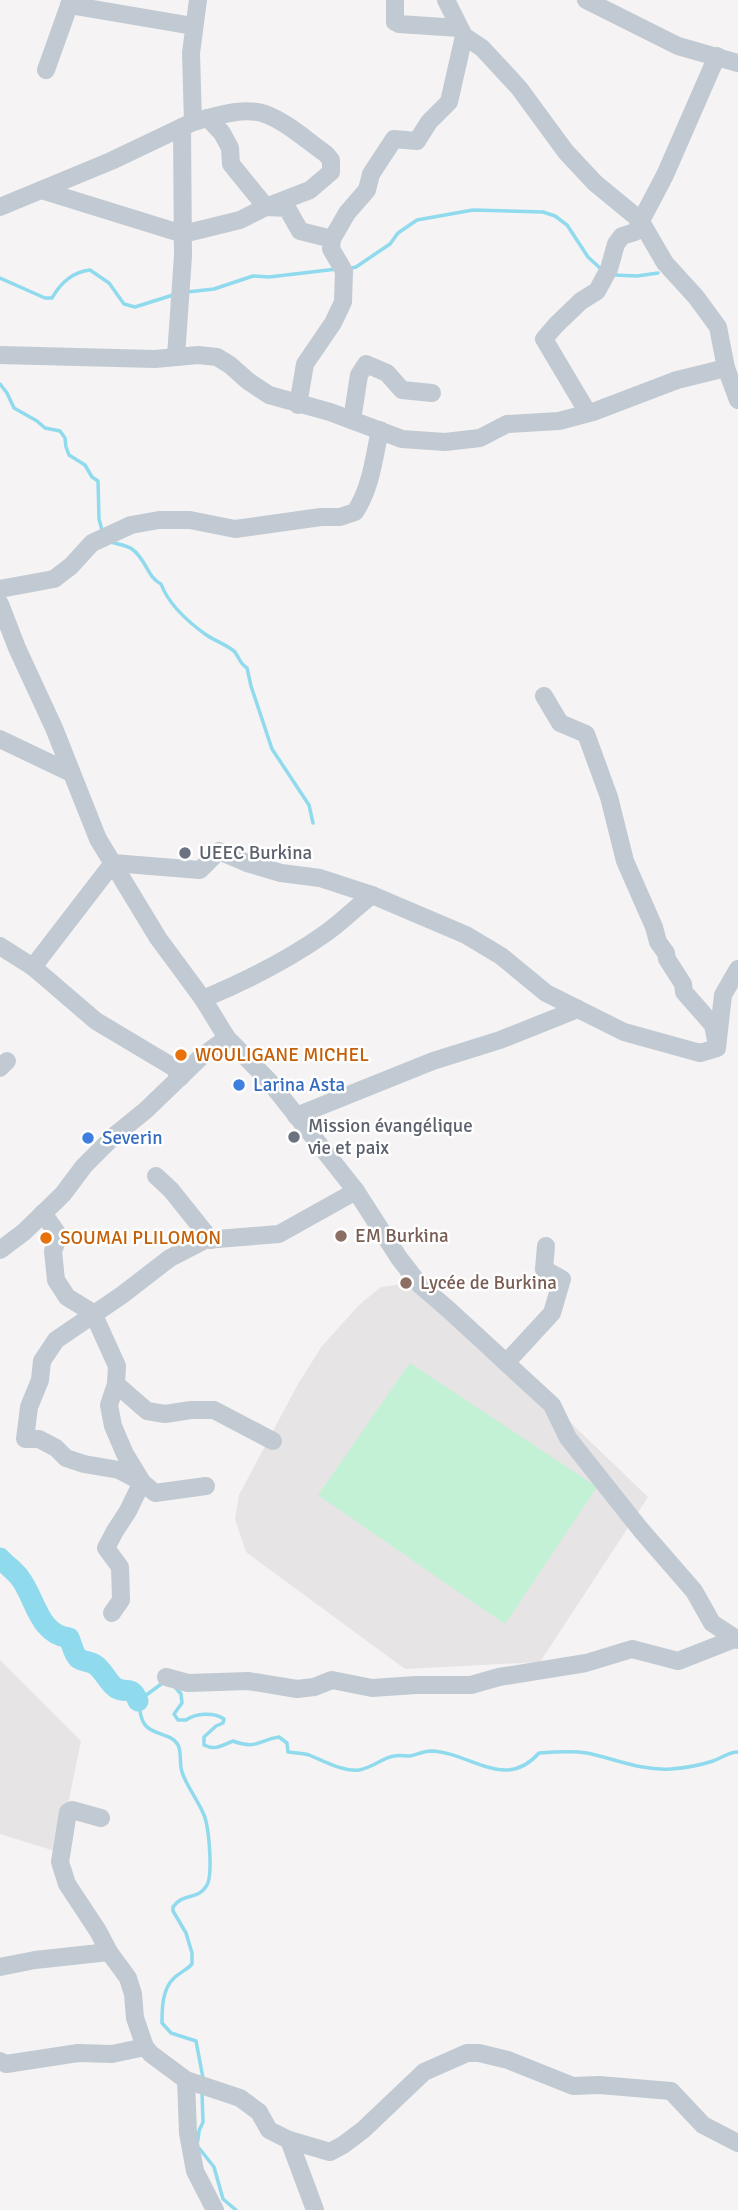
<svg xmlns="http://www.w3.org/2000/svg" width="738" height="2210" font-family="Signika,sans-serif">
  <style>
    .education { fill: #e6e4e5 }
    .green { fill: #c3f1d5 }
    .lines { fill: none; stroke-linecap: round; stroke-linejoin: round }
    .stream { stroke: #90daee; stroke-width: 3.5 }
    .river { stroke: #90daee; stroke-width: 21 }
    .minor { stroke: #c1cad2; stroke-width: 18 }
    .worship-dot { fill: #6b7280; stroke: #fff; stroke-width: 2.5 }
    .food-dot { fill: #e8710a; stroke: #fff; stroke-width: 2.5 }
    .shop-dot { fill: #3f7fe0; stroke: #fff; stroke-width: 2.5 }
    .education-dot { fill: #8d6e63; stroke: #fff; stroke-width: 2.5 }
    .labels { text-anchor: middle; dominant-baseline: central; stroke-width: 5; stroke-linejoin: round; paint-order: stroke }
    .worship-label { font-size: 19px; fill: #5b616d; stroke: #fff; text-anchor: start }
    .food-label { font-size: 19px; fill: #c56008; stroke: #fff; text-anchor: start }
    .shop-label { font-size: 19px; fill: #366cbe; stroke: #fff; text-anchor: start }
    .education-label { font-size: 19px; fill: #785e54; stroke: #fff; text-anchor: start }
  </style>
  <rect width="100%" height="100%" fill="#f5f3f3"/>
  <g class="education">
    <path d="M 402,1284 L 414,1285 L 573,1425 L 648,1497 L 540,1662 L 405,1669 L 246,1552 L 235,1519 L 239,1495 L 298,1384 L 322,1346 L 360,1304 L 381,1287 Z"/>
    <path d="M 0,1660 L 81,1741 L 58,1852 L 0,1834 Z"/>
  </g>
  <path class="green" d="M 410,1363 L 597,1487 L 505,1624 L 318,1495 Z"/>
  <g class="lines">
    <g class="stream">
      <path d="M 348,269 L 356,267 L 390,244 L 398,233 L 417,220 L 473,210 L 543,212 L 555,216 L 567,225 L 588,257 L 601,269"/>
      <path d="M 614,275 L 637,276 L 658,273"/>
      <path d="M 0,278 L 45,298 L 52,298 C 60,284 72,272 90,270 L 109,283 L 124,304 L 135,307 L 173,295"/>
      <path d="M 187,292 L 214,289 L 253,276 L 269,277 L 337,269"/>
      <path d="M 0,384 L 7,393 L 14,408 L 37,421 L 45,428 L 60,431 L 65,438 L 66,447 L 69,455 L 85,465 L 92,477 L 98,481 L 99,519 L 102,530"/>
      <path d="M 111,542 C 117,544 126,545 132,549 C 146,559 147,577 161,584 C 169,605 187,621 205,634 C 213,640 225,644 234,651 C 240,658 239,663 247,668 L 251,686 L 272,749 L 309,805 L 313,823"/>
      <path d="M 164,1682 L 138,1701 C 140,1709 140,1720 146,1726 C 154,1735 173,1734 178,1745 C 182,1753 179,1763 182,1772 C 187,1787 198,1800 204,1815 C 209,1827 213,1874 207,1885 C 198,1901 183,1892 173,1907 L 173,1911 L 186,1933 L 192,1953 L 192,1964 C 186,1971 180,1972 174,1978 C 162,1989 162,2009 162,2023 L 171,2033 L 196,2041 L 203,2078"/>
      <path d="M 174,1686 L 181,1694 L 182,1703 L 174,1714 L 178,1720 L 186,1720 C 196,1713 214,1712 224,1719 L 223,1723 L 216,1726 L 204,1737 L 204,1745 C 216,1751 222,1745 233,1741 C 257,1750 258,1740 279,1737 L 287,1743 L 288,1752 C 295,1753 302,1753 309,1755 C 324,1761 343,1772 359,1770 C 372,1768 382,1758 394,1756 C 399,1755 405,1756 410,1756 C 417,1755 423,1751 431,1751 C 470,1752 505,1792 539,1753 C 552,1752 574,1751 587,1753 C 615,1759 642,1771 671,1769 C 684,1768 701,1765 713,1761 C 722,1758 728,1752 738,1752"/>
      <path d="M 198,2140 L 199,2131 L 203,2122 L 202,2093"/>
      <path d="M 199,2148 L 214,2167 L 223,2199 L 236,2210"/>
    </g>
    <path class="river" d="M 0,1558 C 6,1565 15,1571 20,1578 C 36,1599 38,1634 69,1638 C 72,1644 73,1653 78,1658 C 83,1662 89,1661 94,1664 C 104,1670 107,1682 116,1688 C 127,1694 132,1685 138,1701"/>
    <g class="minor">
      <path d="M 395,0 L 395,22 L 399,24 L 459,28"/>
      <path d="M 446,0 L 464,36 L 482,48 L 519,88 L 566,152 L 595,183 L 640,220 L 665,263 L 696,297 L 718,327 L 726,368 L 738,400"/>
      <path d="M 586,0 L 678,46 L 738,63"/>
      <path d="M 69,5 L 193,26"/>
      <path d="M 46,70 L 71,0"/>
      <path d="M 208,118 L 222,133 L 230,148 L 231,164 L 266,207 L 287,208 L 300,231 L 332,239"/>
      <path d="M 41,190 L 183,234 L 240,220 L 266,207 L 310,190 L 331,172 L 331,160 L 326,154 C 306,140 287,122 265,114 C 243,106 214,117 193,122"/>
      <path d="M 0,207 L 111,161 L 193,122 L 191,53 L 198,0"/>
      <path d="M 0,355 L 155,359 L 198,355 L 217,357 L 230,365 L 248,381 L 269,395 L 330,412 L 402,439 L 445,442 L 480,438 L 507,424 L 559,421 L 593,412 L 677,380 L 726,368"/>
      <path d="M 176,356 L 183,256 L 182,127"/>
      <path d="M 298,405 L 305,364 L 333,323 L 343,302 L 344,271 L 331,249 L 332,239 L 347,213 L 367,190 L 371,174 L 394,139 L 417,141 L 429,122 L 449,102 L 464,36"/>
      <path d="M 588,413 L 544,339 L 556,325 L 581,301 L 597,291 L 609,269 L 616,244 L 622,236 L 635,232 L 665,175 L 717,56"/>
      <path d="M 352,420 L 359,375 L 366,364 L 387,373 L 402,390 L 432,393"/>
      <path d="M 0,589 L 54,579 L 71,566 L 92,543 L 131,525 L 159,520 L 190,520 L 235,529 L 321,517 L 340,517 L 355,512 C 371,488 374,458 380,430"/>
      <path d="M 0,604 L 17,648 L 54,728 L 98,839 L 158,938 L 203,999 L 227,1038 L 269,1081 L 356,1191 L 399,1258 L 420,1285 L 449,1310 L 552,1405 L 568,1438 L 641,1530 L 694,1591 L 712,1623 L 738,1640"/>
      <path d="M 544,696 L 560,723 L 586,734 L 609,797 L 625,861 L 654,927 L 658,942 L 666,953 L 667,959 L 683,984 L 684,992 L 713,1025 L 716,1040"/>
      <path d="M 0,739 L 71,773"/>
      <path d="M 0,946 L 33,967 L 96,1021 L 173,1067 L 181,1077"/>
      <path d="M 33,967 L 113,863 L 200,870 L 219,851 L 247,863 L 281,873 L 320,878 L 372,895 L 466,935 L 501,956 L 546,993 L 624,1032 L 700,1053 L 717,1048 L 723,995 L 738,969"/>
      <path d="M 203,999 C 246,981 288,960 326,933 C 343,921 356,907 372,895"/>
      <path d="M 0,1068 L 7,1061"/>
      <path d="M 296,1116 L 433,1061 L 500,1040 L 578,1009"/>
      <path d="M 156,1176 L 171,1190 L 211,1240"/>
      <path d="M 43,1213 L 59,1236 L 53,1251 L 56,1280 L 67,1297 L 93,1313 L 117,1366 L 116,1384 L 109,1405 L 113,1426 L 125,1454 L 142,1482 L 128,1511 L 115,1531 L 106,1548 L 120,1567 L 121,1600 L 112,1613"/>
      <path d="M 0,1250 L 24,1232 L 63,1194 L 84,1166 L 114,1136 L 146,1110 L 201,1057 L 227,1038"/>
      <path d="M 506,1363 L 552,1313 L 562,1279 L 544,1269 L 546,1246"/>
      <path d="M 116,1384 L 147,1411 L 165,1414 L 191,1410 L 214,1410 L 273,1441"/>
      <path d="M 206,1486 L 155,1493 L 142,1482 L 119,1470 L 84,1464 L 66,1458 L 56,1448 L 39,1439 L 25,1439 L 29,1407 L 40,1380 L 42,1361 L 56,1340 L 122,1295 L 170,1258 L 205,1240 L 279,1234 L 356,1191"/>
      <path d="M 166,1677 L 188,1683 L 248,1681 L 297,1689 L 314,1687 L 332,1680 L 372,1688 L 416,1685 L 471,1685 L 499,1677 L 586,1663 L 632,1649 L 678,1661 L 737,1638"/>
      <path d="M 101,1818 L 72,1810 L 68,1812 L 60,1862 L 67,1884 L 98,1931 L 109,1952 L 128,1978 L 133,1994 L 135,2018 L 145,2047 L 151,2054 L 186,2080 L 240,2098 L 259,2112 L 269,2130 L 289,2140 L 330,2152 L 343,2145 L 363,2130 L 424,2072 L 467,2053 L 479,2053 L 508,2060 L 573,2086 L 599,2085 L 671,2091 L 703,2125 L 738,2143"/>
      <path d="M 0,1967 L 35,1960 L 109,1952"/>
      <path d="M 0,2061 L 6,2064 L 78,2053 L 112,2054 L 145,2047"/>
      <path d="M 186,2080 L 188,2133 L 195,2171 L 215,2210"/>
      <path d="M 289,2140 L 315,2210"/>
    </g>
  </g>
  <g class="worship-dot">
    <circle cx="185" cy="853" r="7"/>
    <circle cx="294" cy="1137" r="7"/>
  </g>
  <g class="food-dot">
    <circle cx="181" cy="1055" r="7"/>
    <circle cx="46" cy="1238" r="7"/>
  </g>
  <g class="shop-dot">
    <circle cx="239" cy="1085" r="7"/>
    <circle cx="88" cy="1138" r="7"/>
  </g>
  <g class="education-dot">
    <circle cx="341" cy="1236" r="7"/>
    <circle cx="406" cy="1283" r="7"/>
  </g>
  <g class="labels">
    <g class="worship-label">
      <text x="199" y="853">UEEC Burkina</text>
      <text x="308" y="1126">Mission évangélique<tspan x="308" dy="22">vie et paix</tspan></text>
    </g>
    <g class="food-label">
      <text x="195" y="1055">WOULIGANE MICHEL</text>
      <text x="60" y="1238">SOUMAI PLILOMON</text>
    </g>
    <g class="shop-label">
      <text x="253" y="1085">Larina Asta</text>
      <text x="102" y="1138">Severin</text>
    </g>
    <g class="education-label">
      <text x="355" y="1236">EM Burkina</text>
      <text x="420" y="1283">Lycée de Burkina</text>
    </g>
  </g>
</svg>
